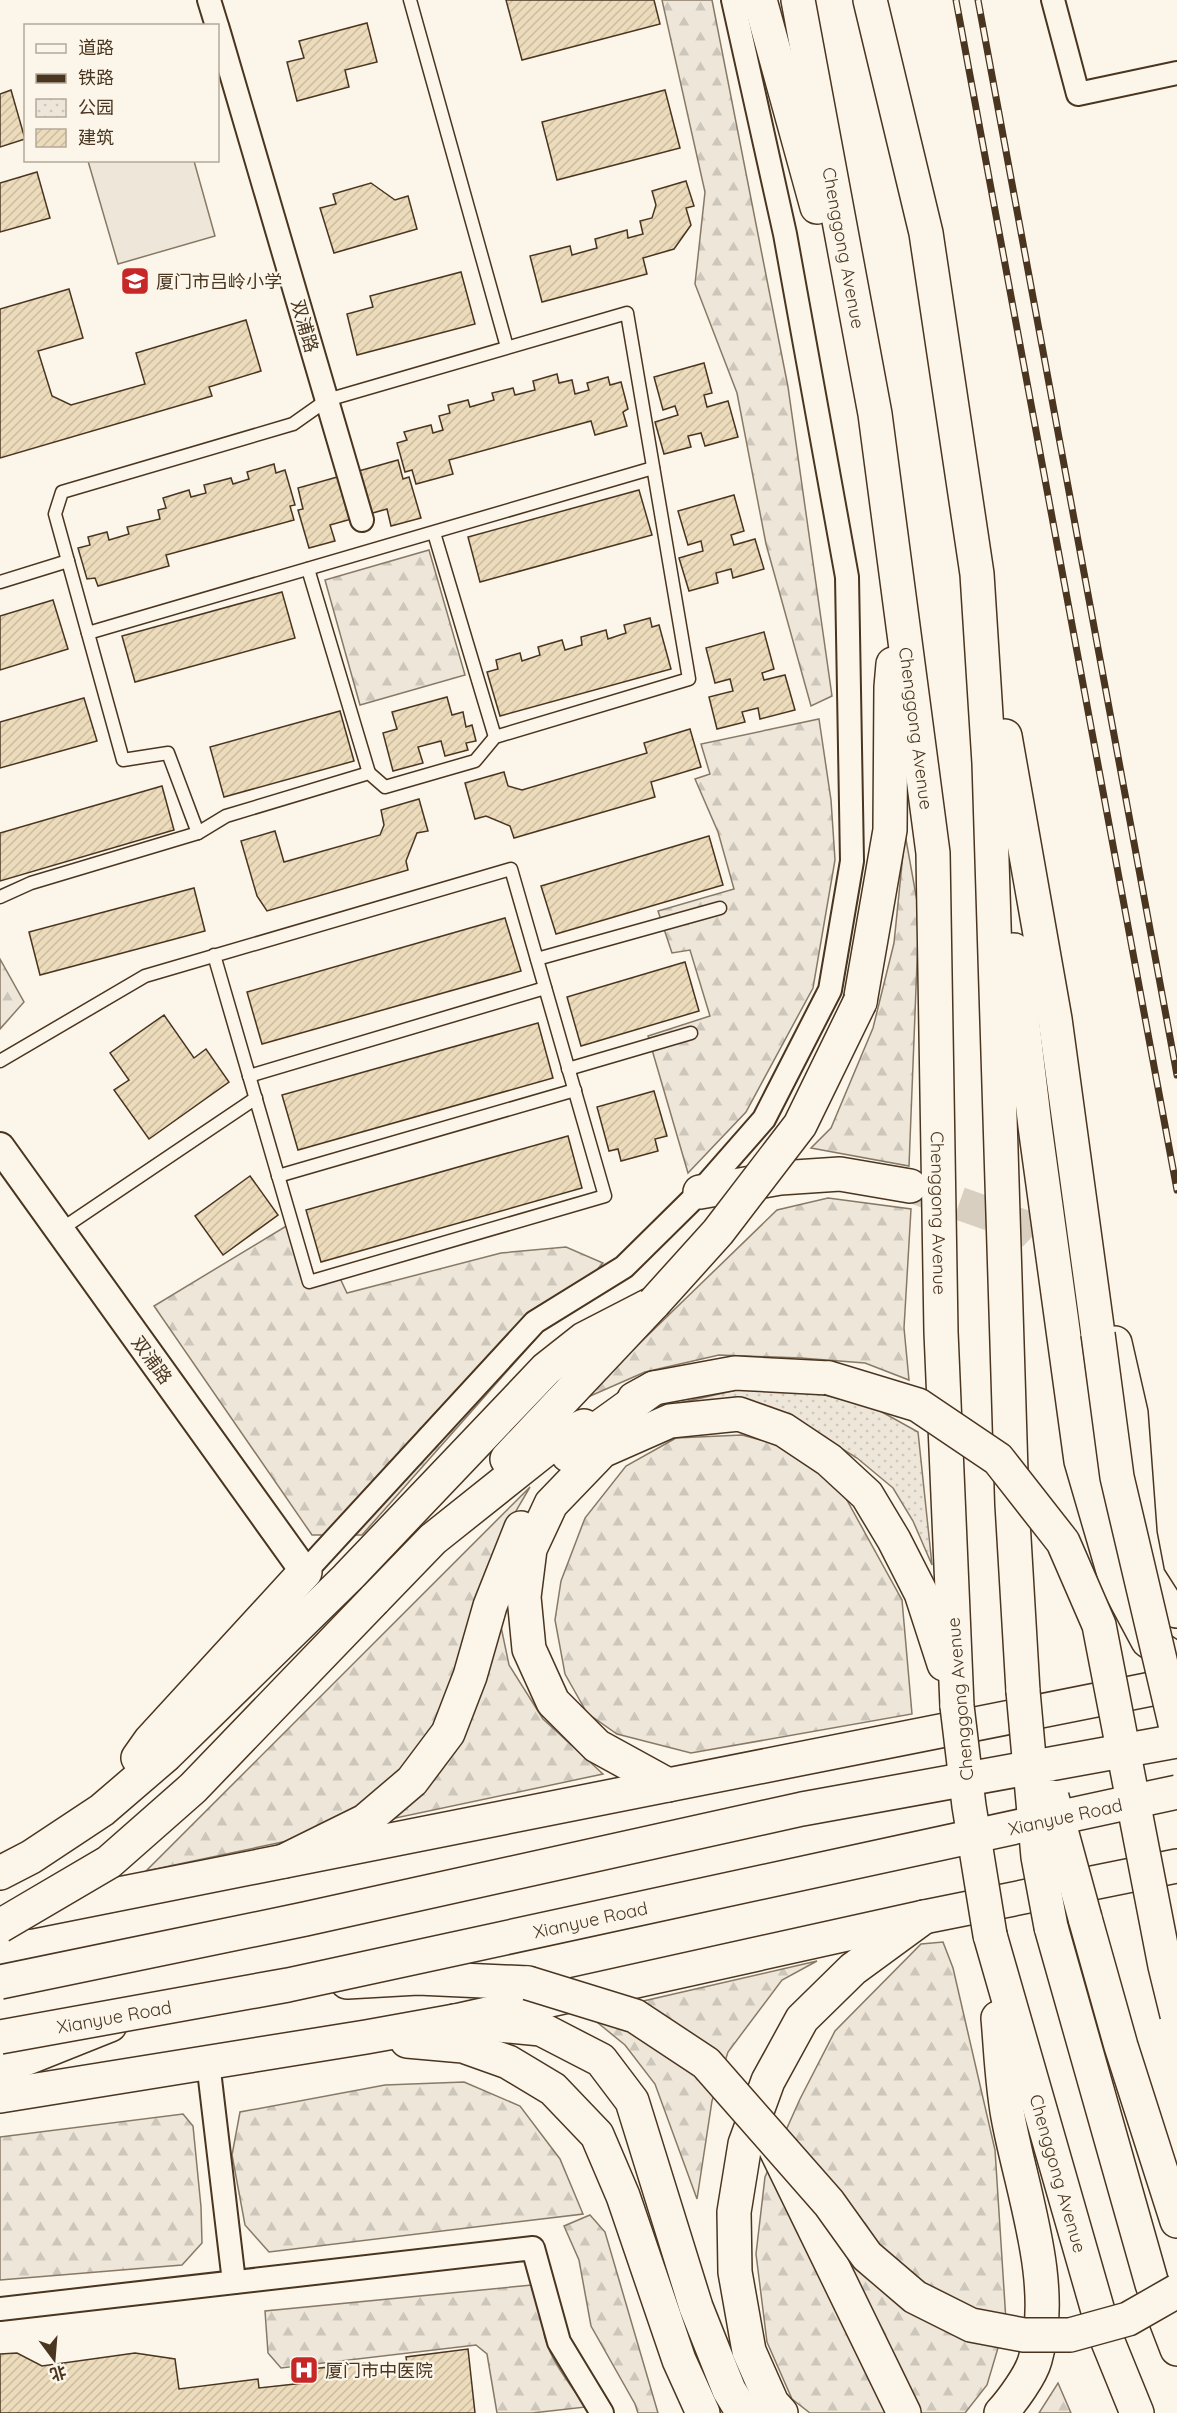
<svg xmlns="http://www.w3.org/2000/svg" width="1177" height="2413" font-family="Quicksand,'Noto Sans SC',sans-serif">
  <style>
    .grass { fill: #ede6d9; stroke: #887966; stroke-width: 1.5 }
    .forest { fill: url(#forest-firs); stroke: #887966; stroke-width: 1.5 }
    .park { fill: url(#park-dots); stroke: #887966; stroke-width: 1.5 }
    .building { fill: url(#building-hatch); stroke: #4a3520; stroke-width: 1.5 }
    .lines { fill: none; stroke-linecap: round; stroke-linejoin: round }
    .secondary-tunnel { stroke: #d8cfc1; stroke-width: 33; stroke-dasharray: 33 16; stroke-linecap: butt }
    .service-casing { stroke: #4a3520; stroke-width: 15 }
    .minor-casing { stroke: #4a3520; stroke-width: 26 }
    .tertiary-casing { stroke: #4a3520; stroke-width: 32 }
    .secondary-casing { stroke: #4a3520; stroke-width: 36 }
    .trunk-casing { stroke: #4a3520; stroke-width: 36 }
    .service { stroke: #fbf6e9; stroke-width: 12 }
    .minor { stroke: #fbf6e9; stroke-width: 22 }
    .tertiary { stroke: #fbf6e9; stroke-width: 28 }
    .secondary { stroke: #fbf6e9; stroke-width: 33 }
    .trunk { stroke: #fbf6e9; stroke-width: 33 }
    .rail-casing { stroke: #4a3520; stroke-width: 7 }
    .rail { stroke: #fbf6e9; stroke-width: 4.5; stroke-dasharray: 14; stroke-linecap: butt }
    .trunk-bridge-casing { stroke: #4a3520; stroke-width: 36; stroke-linecap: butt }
    .trunk-bridge { stroke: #fbf6e9; stroke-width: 33 }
    .labels { text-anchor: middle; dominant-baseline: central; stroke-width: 4.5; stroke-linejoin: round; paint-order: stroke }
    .street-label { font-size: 18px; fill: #4a3520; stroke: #fbf6e9 }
    .poi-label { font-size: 18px; fill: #4a3520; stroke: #fbf6e9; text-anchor: start }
  </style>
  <defs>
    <pattern id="forest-firs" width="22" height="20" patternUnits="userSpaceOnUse" patternTransform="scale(1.5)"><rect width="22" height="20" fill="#ede6d9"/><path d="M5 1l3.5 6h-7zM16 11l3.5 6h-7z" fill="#cdc6ba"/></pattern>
    <pattern id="park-dots" width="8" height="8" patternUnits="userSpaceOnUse" patternTransform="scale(1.5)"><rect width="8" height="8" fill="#ede6d9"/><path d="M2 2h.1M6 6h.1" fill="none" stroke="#cdc6ba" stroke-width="1.8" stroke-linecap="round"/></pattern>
    <pattern id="building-hatch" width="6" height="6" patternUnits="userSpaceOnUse" patternTransform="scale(1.5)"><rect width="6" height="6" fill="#ecdcbc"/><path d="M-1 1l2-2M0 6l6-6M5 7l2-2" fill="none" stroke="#ccbda1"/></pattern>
  </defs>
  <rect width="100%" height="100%" fill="#fbf6e9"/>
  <path class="grass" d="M 88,161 L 194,161 L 215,236 L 118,264 Z"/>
  <g class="forest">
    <path d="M 662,0 L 712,0 L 788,387 L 832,696 L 811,706 L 766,544 L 737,393 L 695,284 L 705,192 Z"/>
    <path d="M 429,550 L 465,675 L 360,705 L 325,580 Z"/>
    <path d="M 819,719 L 831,800 L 835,860 L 813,988 L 746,1112 L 688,1173 L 648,1036 L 710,1016 L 690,950 L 672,953 L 658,911 L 734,889 L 718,832 L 695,779 L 710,774 L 701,744 Z"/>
    <path d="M 905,834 L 919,912 L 909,1166 L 811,1148 L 831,1128 L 873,1028 L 894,943 Z"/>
    <path d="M 0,959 L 24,1002 L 0,1029 Z"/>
    <path d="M 828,1198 L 911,1209 L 904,1328 L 909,1380 L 865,1363 L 801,1358 L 719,1355 L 645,1372 L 581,1400 L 777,1210 Z"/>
    <path d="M 293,1222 L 310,1276 L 338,1274 L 347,1293 L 501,1253 L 566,1247 L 603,1263 L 362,1535 L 312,1535 L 154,1306 Z"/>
    <path d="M 742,1435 L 793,1449 L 843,1493 L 902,1600 L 912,1714 L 691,1753 L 617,1734 L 587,1713 L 565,1674 L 555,1620 L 561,1581 L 585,1518 L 626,1466 L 676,1438 Z"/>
    <path d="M 530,1487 L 499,1540 L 495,1598 L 509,1665 L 543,1719 L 603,1774 L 146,1871 Z"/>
    <path d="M 943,1942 L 953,1968 L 995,2150 L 1006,2321 L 987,2385 L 965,2413 L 810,2413 L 792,2399 L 767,2342 L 756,2254 L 765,2177 L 800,2099 L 835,2031 L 921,1944 Z"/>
    <path d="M 817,1961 L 782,1980 L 728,2052 L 712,2101 L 697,2199 L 655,2084 L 625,2045 L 587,2014 Z"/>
    <path d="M 464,2082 L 520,2106 L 560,2159 L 583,2214 L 269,2252 L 245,2225 L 232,2155 L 240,2112 L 385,2085 Z"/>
    <path d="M 183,2114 L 193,2126 L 201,2207 L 202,2243 L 182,2265 L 0,2280 L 0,2137 Z"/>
    <path d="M 590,2215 L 605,2232 L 658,2413 L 638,2413 L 635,2404 L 591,2326 L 579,2260 L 564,2226 Z"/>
    <path d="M 532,2285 C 546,2305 540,2317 545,2338 C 552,2363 572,2387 586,2407 L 532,2413 L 497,2413 L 487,2354 L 476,2345 L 281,2368 L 268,2353 L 265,2311 Z"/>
    <path d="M 1058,2383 L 1071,2413 L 1039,2413 Z"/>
  </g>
  <path class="park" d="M 741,1389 L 808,1391 L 873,1407 L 918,1432 L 932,1565 L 913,1521 L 893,1488 L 857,1458 L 806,1426 L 666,1406 Z"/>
  <g class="building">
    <path d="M 506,0 L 654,0 L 660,24 L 522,60 Z"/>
    <path d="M 367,23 L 377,62 L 345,70 L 349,87 L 297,101 L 287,62 L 304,58 L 299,41 Z"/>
    <path d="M 11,90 L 25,139 L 0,147 L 0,94 Z"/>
    <path d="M 665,90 L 680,148 L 557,180 L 542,122 Z"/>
    <path d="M 37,172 L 50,218 L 0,232 L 0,183 Z"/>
    <path d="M 686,181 L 694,206 L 686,208 L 691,225 L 674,249 L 643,258 L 647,274 L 542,302 L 530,256 L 570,246 L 572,255 L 597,248 L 595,239 L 627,230 L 628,238 L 643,234 L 640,221 L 652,218 L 656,205 L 652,191 Z"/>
    <path d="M 371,183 L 395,200 L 408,196 L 417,229 L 334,253 L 320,208 L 336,204 L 333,194 Z"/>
    <path d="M 461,272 L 475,324 L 357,355 L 347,314 L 373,307 L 370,296 Z"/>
    <path d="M 69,289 L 83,338 L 38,351 L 52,396 L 71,405 L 145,384 L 136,353 L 246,320 L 261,371 L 209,387 L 212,396 L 0,458 L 0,309 Z"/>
    <path d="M 704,363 L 712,393 L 704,395 L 707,407 L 728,401 L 738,437 L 705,446 L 701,433 L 688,436 L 691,447 L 664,454 L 655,422 L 678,415 L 675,406 L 663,410 L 654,377 Z"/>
    <path d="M 557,374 L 559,383 L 572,380 L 575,394 L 589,390 L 587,383 L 608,377 L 610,385 L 621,382 L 628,409 L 623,412 L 627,426 L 595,435 L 591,421 L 449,460 L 453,474 L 416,484 L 412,470 L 405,472 L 397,443 L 407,440 L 404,432 L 431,425 L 433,433 L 443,430 L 439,416 L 450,413 L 448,405 L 468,400 L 470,407 L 494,400 L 492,393 L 513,388 L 515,395 L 535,390 L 533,381 Z"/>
    <path d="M 398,460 L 403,479 L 409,477 L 421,518 L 391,526 L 387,509 L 330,525 L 335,541 L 309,548 L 298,510 L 303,509 L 298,488 Z"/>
    <path d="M 274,464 L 276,473 L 285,470 L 295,505 L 290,506 L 294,520 L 166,555 L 169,566 L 98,586 L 95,578 L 87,579 L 78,548 L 90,545 L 88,537 L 107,532 L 109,540 L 129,534 L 127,527 L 160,519 L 158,510 L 166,508 L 163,498 L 189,490 L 191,497 L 206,493 L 204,485 L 231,478 L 233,484 L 249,479 L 247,472 Z"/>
    <path d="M 639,490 L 652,535 L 480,582 L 468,537 Z"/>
    <path d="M 734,495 L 744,531 L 731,535 L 734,545 L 755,539 L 764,569 L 733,578 L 731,569 L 716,573 L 718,583 L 689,591 L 679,558 L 703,551 L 701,541 L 688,545 L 678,511 Z"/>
    <path d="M 282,592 L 295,638 L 135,682 L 122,636 Z"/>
    <path d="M 53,600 L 68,649 L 0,670 L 0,616 Z"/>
    <path d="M 650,618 L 652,627 L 659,625 L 671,669 L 500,716 L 487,672 L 498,669 L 496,660 L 520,653 L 522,661 L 540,655 L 538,647 L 562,640 L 565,650 L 582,645 L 581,637 L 606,630 L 608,639 L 626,633 L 624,625 Z"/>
    <path d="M 764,632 L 774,669 L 762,673 L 764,680 L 785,675 L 795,710 L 760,719 L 758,708 L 742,712 L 745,722 L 717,729 L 709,697 L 733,691 L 730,679 L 715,683 L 706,648 Z"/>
    <path d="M 447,697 L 452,715 L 463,712 L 466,727 L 472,725 L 476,741 L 466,743 L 468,750 L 445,756 L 441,741 L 418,747 L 423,763 L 393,771 L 383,733 L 397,729 L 392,712 Z"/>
    <path d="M 84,698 L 97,741 L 0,768 L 0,722 Z"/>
    <path d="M 340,711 L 354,761 L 224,797 L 210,747 Z"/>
    <path d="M 690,729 L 701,767 L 651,782 L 655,797 L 514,838 L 510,826 L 486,816 L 475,819 L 465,783 L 504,772 L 508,786 L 522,790 L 647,753 L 644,743 Z"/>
    <path d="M 162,786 L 174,830 L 0,881 L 0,833 Z"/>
    <path d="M 419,799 L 428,831 L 417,833 L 406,861 L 408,870 L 267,911 L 257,896 L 241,841 L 275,831 L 284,862 L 380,835 L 384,825 L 381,810 Z"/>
    <path d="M 709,836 L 723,885 L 556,934 L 541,886 Z"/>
    <path d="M 194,888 L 205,931 L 40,975 L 29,932 Z"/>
    <path d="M 505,918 L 521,971 L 262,1044 L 247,992 Z"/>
    <path d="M 685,962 L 699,1011 L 581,1046 L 567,997 Z"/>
    <path d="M 164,1015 L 194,1058 L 206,1049 L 229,1082 L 149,1139 L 114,1090 L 129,1080 L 110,1053 Z"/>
    <path d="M 538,1023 L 553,1078 L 298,1150 L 282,1095 Z"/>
    <path d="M 654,1091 L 667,1136 L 655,1139 L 658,1151 L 621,1161 L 618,1149 L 609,1151 L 597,1107 Z"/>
    <path d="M 568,1136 L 582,1188 L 321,1262 L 306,1210 Z"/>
    <path d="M 250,1176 L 278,1215 L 223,1255 L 195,1216 Z"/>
    <path d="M 468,2349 L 475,2413 L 0,2413 L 0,2354 L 17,2353 L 42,2366 L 135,2353 L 175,2359 L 179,2389 L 258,2379 L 259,2388 L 304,2383 L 302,2370 L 365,2363 L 366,2375 L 408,2370 L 406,2357 Z"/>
  </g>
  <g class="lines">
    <path class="secondary-tunnel" d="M 913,1187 L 1026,1227 L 1065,1264"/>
    <g class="service-casing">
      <g id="service">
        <path d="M 410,0 L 507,347"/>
        <path d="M 627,313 L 689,679 L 495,737 L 475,761 L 385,787 L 369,773 L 226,816 L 198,833 L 168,753 L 123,760 L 55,514 L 62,492 L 293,424 L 327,400 Z"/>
        <path d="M 434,533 L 495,737"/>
        <path d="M 308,569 L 369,773"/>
        <path d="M 0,582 L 68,561"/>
        <path d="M 88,633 L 653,468"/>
        <path d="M 0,897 L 31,883 L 198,833"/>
        <path d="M 537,959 L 720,908"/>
        <path d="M 0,1061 L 145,976 L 511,869 L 605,1196 L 309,1282 L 214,955"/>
        <path d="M 568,1069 L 691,1033"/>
        <path d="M 249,1076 L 545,988"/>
        <path d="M 278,1176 L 575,1090"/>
        <path d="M 60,1230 L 256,1098"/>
      </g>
    </g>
    <g class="minor-casing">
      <g id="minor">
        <path d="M 209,0 L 217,26"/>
        <path d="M 1053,0 L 1078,94 L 1177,73"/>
        <path d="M 218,29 L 362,520"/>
        <path d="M 305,1572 L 535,1322 L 624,1267 L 700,1192 L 764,1119 L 830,990 L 852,861 L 847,577 L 785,234 L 733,0"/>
        <path d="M 208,2062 L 234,2282"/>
        <path d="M 0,2309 L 533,2248 L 559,2342 L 602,2413"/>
      </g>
    </g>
    <g class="tertiary-casing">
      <path id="tertiary" d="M 0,1147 L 305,1572"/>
    </g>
    <g class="secondary-casing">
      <g id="secondary">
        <path d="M 700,1192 L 780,1178 L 840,1174 L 910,1186"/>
        <path d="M 1115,1343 L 1131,1413 L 1140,1534 L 1148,1576 L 1169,1609 L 1177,1611"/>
        <path d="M 138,1758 L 150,1741 L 305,1572"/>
        <path d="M 0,1873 L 31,1857 L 102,1810 L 166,1755 L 347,1578 L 546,1369 L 584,1339 L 650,1305"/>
        <path d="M 28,1912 L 1177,1684"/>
        <path d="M 407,2041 L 463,2046 L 508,2062 L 553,2089 L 597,2135 L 623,2196 L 679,2360 L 703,2413"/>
        <path d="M 0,2096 L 366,2037 L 455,2021 L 924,1917 L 1177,1866"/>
      </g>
    </g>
    <g class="trunk-casing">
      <g id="trunk">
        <path d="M 760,0 L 817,207"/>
        <path id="s1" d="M 798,0 L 875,414 L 933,853 L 941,1332 L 957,1706"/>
        <path d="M 870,0 L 926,233 L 977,574 L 989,763 L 1012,1504 L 1023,1691"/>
        <path d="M 1005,736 L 1055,1019 L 1098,1334"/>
        <path d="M 1014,950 L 1035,1126 L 1081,1461 L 1116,1581 L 1148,1641 L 1177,1660"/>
        <path d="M 860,1002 L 890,830 L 891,687 L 893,664"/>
        <path d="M 634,1399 L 654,1388 L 735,1373 L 829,1378"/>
        <path d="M 568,1455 L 586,1437 L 654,1388"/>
        <path d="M 507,1459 L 654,1303"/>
        <path d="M 374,1600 L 433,1539 L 561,1437 L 584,1426"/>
        <path d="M 668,1785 L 597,1746 L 553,1702 L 529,1649 L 524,1597 L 530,1549 L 551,1504 L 602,1451 L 670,1421 L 739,1414 L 784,1430 L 829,1460 L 867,1495 L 894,1540 L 921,1593 L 944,1664"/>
        <path d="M 284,1861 L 365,1821 L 412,1781 L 448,1733 L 470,1676 L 490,1606 L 521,1528"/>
        <path d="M 1085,1918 L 1121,2046 L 1177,2221"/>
        <path d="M 1051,1927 L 1152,2284 L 1177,2349"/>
        <path id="s2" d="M 990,1935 L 1104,2332 L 1137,2413"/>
        <path d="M 347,1982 L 418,1978 L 528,1983"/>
        <path d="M 998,2018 C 1001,2052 1002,2088 1009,2122 C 1023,2195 1057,2286 1035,2360 C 1031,2375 1012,2401 1001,2413"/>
        <path d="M 455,2021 L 541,2029 L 601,2060 L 632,2101 L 696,2307 L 729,2390 L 743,2413"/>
        <path d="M 0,2069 L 110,2025"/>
        <path d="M 775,2148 L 904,2413"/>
        <path d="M 781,2413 L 772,2403 L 749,2351 L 735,2272 L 734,2212 L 745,2144 L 768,2081 L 802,2019 L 853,1969 L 924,1917"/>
      </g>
    </g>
    <use href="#service" class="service"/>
    <use href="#minor" class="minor"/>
    <use href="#tertiary" class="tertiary"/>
    <use href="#secondary" class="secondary"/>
    <use href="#trunk" class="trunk"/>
    <g class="rail-casing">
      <g id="rail">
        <path d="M 956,0 L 1177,1190"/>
        <path d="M 978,0 L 1177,1075"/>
      </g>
    </g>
    <use href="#rail" class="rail"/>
    <g class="trunk-bridge-casing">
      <g id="trunk-bridge">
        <path d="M 654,1303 L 718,1232 L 800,1125 L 860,1002"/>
        <path d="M 1098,1334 L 1117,1477 L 1177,1732"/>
        <path d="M 829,1378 L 918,1405 L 998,1459 L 1063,1542 L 1099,1625 L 1165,1966 L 1177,2015"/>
        <path d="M 1023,1691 L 1038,1857 L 1051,1927"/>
        <path d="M 957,1706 L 969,1806 L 990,1935"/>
        <path d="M 1052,1797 L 1085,1918"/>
        <path d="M 0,1926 L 109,1862 L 193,1788 L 374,1600"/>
        <path d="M 0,1982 L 305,1919 L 802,1809 L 1177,1741"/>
        <path d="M 528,1983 L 635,2016 L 706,2063 L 829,2203 L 867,2256 L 915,2297 L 971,2325 L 1024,2335 L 1070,2335 L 1128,2319 L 1177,2291"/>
        <path id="s3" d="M 0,2037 L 288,1985 L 1177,1792"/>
      </g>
    </g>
    <use href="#trunk-bridge" class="trunk-bridge"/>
  </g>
  <defs>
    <g id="school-square" transform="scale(1.5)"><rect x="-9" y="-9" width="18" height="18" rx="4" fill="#c62828" stroke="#fbf6e9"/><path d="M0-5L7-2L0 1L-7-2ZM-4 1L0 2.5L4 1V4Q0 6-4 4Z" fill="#fff"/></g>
    <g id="hospital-square" transform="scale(1.5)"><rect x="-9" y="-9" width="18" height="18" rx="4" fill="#c62828" stroke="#fbf6e9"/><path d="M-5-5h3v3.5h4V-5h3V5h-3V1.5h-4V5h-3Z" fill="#fff"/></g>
  </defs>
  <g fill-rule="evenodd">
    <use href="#school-square" x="135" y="281"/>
    <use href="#hospital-square" x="304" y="2370"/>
  </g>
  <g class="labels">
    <g class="street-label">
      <text stroke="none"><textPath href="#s1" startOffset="252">Chenggong Avenue</textPath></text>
      <text transform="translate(305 326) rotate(74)">双浦路</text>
      <text stroke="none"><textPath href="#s1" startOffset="738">Chenggong Avenue</textPath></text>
      <text stroke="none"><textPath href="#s1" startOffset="1224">Chenggong Avenue</textPath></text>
      <text transform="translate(152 1360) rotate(54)">双浦路</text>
      <text transform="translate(960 1699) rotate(-95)">Chenggong Avenue</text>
      <text stroke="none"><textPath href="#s3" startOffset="1088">Xianyue Road</textPath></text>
      <text stroke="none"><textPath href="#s3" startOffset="602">Xianyue Road</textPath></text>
      <text stroke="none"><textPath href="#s3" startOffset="116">Xianyue Road</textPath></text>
      <text stroke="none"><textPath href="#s2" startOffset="248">Chenggong Avenue</textPath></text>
    </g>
    <g class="poi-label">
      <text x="156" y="281">厦门市吕岭小学</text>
      <text x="325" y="2370">厦门市中医院</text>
    </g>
  </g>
  <rect x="24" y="24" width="195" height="138" fill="#fbf6e9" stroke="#b4a999" stroke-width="1.5"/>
  <rect x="36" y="44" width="30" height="9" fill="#fbf6e9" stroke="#b4a999" stroke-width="1.5"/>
  <text x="78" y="54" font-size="18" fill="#4a3520">道路</text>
  <rect x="36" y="74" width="30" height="9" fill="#4a3520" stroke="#b4a999" stroke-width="1.5"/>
  <text x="78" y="84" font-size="18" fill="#4a3520">铁路</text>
  <rect x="36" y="99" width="30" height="18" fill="url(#park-dots)" stroke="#b4a999" stroke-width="1.5"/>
  <text x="78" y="114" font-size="18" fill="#4a3520">公园</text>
  <rect x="36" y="129" width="30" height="18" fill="url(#building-hatch)" stroke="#b4a999" stroke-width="1.5"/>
  <text x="78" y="144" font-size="18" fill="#4a3520">建筑</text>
  <g transform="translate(54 2359) rotate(164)" stroke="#fbf6e9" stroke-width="4.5" paint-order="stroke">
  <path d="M0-4.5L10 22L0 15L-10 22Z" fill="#4a3520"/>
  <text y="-9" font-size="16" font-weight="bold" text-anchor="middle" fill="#4a3520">北</text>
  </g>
</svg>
